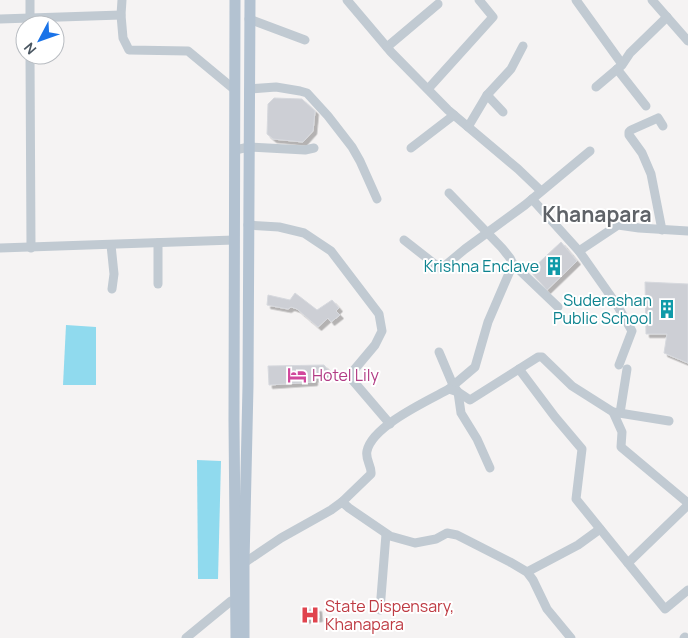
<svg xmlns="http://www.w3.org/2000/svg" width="688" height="638" font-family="Manrope,sans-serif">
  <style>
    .water { fill: #90daee }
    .building { fill: #cdcfd5; stroke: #d7d9de; filter: url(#shadow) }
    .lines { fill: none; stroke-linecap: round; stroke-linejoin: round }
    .minor { stroke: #c1cad2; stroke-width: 9 }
    .major { stroke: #b3c2d1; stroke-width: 11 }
    .labels { text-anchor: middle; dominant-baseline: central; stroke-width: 4; stroke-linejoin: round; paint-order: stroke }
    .culture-label { font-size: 16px; fill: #0d838f; stroke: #fff; text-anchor: end }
    .hotel-label { font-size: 16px; fill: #b23c85; stroke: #fff; text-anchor: start }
    .health-label { font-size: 16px; fill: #be3a42; stroke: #fff; text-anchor: start }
    .district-label { font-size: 21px; font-weight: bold; fill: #5f6368; stroke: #fff }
  </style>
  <defs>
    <filter id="shadow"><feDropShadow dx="3.5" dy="3.5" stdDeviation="0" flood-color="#0004"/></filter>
  </defs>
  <rect width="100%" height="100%" fill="#f5f3f3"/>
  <g class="water">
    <path d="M 66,325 L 96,327 L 96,385 L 63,385 Z"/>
    <path d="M 197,460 L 221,461 L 218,579 L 198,579 Z"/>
  </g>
  <g class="building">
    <path d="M 274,98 L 302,99 L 315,111 L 313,131 L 303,142 L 273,139 L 267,134 L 268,104 Z"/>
    <path d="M 561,242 L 577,261 L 547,290 L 530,271 Z"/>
    <path d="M 645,282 L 688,284 L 688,363 L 664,353 L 667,334 L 646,334 Z"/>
    <path d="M 295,293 L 317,310 L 332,300 L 339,308 L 336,311 L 340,315 L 331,322 L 328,318 L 318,327 L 297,309 L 291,307 L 288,309 L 267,305 L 268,295 L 290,300 Z"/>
    <path d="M 324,365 L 329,371 L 320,378 L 314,378 L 314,382 L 269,385 L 268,366 Z"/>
    <path d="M 318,608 L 319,618 L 304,620 L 303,610 Z"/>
  </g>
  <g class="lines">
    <g class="minor">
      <path d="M 30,0 L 30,25"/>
      <path d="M 122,0 L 121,15 L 123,38 L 129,50 L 188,51 L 235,90"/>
      <path d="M 347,0 L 391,52 L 448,110 L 518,169 L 541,191"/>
      <path d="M 576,0 L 622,64"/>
      <path d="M 652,0 L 688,41"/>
      <path d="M 0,19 L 121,15"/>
      <path d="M 249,19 L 305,40"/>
      <path d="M 387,47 L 438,4"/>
      <path d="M 30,55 L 31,248"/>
      <path d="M 617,69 L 646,106"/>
      <path d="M 596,87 L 622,65 L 630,53 L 667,17"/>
      <path d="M 249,89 L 276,87 L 300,91 L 307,93 L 328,116 L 352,147 L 360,161 L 377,199"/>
      <path d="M 428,89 L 493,17 L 479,0"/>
      <path d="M 487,95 L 503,112"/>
      <path d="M 468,127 L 487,95 L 511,69 L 523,46"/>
      <path d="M 411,148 L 454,115"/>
      <path d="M 235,150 L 249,147 L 305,150 L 314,148"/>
      <path d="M 449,193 L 502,248 L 510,258 L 513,264 L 558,307"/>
      <path d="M 532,199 L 579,251 L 617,305 L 632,331 L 619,365"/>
      <path d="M 248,225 L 279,227 L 304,233 L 331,251 L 379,314 L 382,331 L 375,345 L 349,376 L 390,424"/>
      <path d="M 662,230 L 651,174 L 642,153 L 629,135 L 629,132 L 631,130 L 658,118 L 663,126"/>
      <path d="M 404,240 L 441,269 L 465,249 L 525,205 L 590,151"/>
      <path d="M 111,245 L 114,274 L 112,289"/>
      <path d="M 0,248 L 234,240"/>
      <path d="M 579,251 L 618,225 L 639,228 L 688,231"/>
      <path d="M 158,284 L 158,243"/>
      <path d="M 439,352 L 453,385 L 458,392 L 461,413 L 477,439 L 490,468"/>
      <path d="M 519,369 L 555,417 L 582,449 L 576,499 L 665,609 L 688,590"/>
      <path d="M 449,389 L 475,367 L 488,322 L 513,264"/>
      <path d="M 613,412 L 622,432 L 621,447 L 688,503"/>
      <path d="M 620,413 L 627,369"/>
      <path d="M 342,502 L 371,474 C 372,466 365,460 367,451 C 372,426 427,401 449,389 L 458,392 L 470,400 L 538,357 L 542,357 L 572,386 L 613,412 L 669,421"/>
      <path d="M 244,563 L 281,538 L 331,510 L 342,502 L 349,508 L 390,536 L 415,543 L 436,539 L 447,533 L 457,535 L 510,562 L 527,572 L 533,580 L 547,609 L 571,638"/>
      <path d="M 628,563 L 688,505"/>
      <path d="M 527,572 L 578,545 L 600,529"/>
      <path d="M 380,610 L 386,534"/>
      <path d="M 186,638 L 231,601"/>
      <path d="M 684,638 L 685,637"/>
    </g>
    <g class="major">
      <path d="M 235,0 L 234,421 L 236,638"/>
      <path d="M 244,638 L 244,563 L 248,386 L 250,0"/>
    </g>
  </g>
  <defs>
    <g id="building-bare" transform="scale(1.5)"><path d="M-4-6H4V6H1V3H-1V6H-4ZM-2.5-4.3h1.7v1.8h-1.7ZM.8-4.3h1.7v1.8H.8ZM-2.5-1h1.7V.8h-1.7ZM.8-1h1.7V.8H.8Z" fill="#0f9aa8" stroke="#fff" stroke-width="2.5" paint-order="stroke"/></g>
    <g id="hotel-bare" transform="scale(1.5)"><path d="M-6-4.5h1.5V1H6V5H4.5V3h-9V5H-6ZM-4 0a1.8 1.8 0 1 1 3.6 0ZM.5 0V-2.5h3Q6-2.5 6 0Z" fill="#d1479c" stroke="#fff" stroke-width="2.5" paint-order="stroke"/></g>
    <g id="hospital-bare" transform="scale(1.5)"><path d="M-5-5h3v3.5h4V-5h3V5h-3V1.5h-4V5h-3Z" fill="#e0444e" stroke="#fff" stroke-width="2.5" paint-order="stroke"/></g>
  </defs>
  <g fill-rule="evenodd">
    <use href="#building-bare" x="554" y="266"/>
    <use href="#building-bare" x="667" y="309"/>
    <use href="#hotel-bare" x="297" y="375"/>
    <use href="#hospital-bare" x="310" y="615"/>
  </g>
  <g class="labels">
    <g class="culture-label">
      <text x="539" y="266">Krishna Enclave</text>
      <text x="652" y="300">Suderashan<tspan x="652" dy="18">Public School</tspan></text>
    </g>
    <g class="hotel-label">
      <text x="312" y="375">Hotel Lily</text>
    </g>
    <g class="health-label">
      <text x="325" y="606">State Dispensary,<tspan x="325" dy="18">Khanapara</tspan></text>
    </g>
    <g class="district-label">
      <text x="597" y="214">Khanapara</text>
    </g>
  </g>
  <g transform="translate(40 40) rotate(229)"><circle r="24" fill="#ffffff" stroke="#b7bbc0"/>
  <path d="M0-4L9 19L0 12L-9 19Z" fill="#1a73e8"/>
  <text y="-8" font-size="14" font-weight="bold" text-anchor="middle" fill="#4a5661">N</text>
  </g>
</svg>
